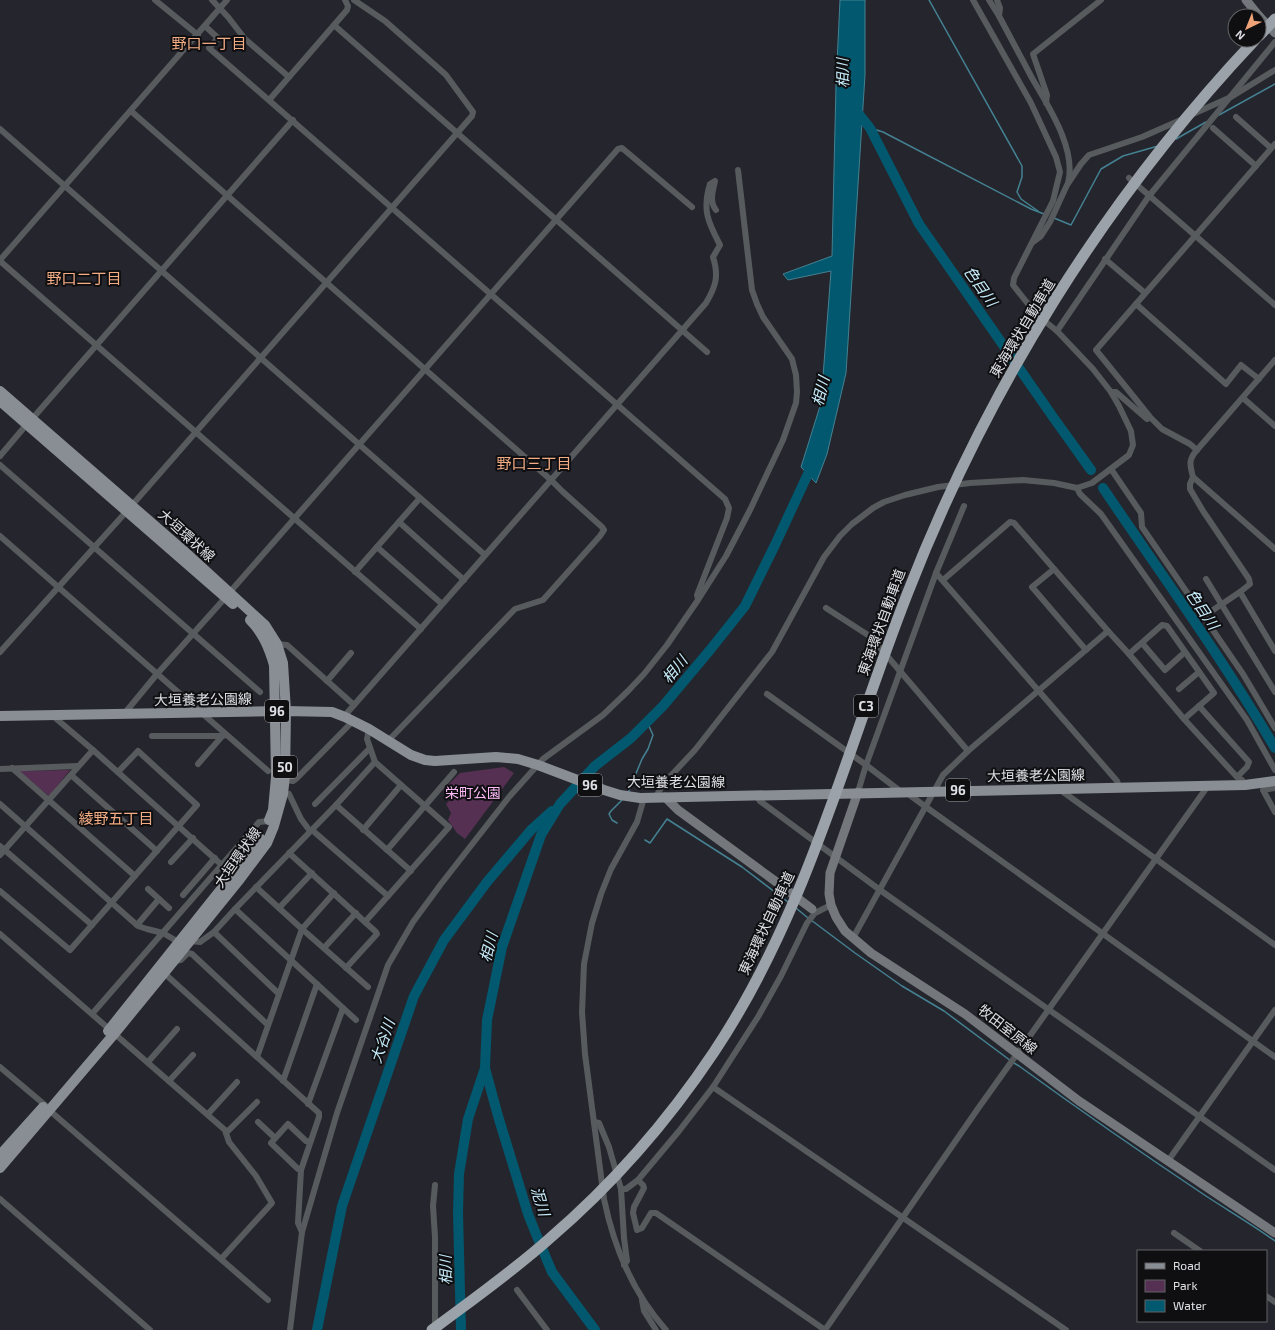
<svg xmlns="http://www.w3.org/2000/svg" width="1275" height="1330" font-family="'Exo 2','Noto Sans JP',sans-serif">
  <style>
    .green { fill: #553052 }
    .water { fill: #02586e; stroke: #448192 }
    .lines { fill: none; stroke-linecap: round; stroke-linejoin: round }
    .stream { stroke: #448192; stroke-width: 1.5 }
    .river { stroke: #02586e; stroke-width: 10 }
    .street { stroke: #585b5d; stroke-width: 6 }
    .secondary { stroke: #74787c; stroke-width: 9 }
    .primary { stroke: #898e94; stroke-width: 10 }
    .highway-bridge { stroke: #9ca2a9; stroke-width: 11 }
    .labels { text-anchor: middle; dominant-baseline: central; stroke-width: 4; stroke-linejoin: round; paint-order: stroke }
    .shield { fill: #0f0f12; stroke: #a1a1a6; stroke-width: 1 }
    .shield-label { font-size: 13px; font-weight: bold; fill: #dfe0e5 }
    .street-label { font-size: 14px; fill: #dfe0e5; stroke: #0f0f12 }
    .park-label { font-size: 14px; fill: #febbf7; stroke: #0f0f12 }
    .neighbourhood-label { font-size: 15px; fill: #f4ac84; stroke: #0f0f12 }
    .water-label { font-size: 15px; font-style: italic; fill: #c6ecfa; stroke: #0f0f12 }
  </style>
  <rect width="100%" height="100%" fill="#25262d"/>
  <g class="green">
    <path d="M 504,767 L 514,773 L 465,839 L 457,833 L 448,820 L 451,813 L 446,804 L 453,797 L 443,790 L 460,773 Z"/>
    <path d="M 70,770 L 49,796 L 19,771 Z"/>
  </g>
  <path class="water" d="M 840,0 L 865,0 L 865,75 L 846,373 L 827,454 L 816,483 L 801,467 L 821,403 L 831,271 L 788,280 L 783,274 L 832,256 L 836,85 Z"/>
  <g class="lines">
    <g class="stream">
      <path d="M 929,0 L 1022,166 L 1022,177 L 1017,192 L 1021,199 L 1038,211"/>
      <path d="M 1219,115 L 1275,84"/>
      <path d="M 870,128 L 883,132 L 1031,209 L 1044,214"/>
      <path d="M 1176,139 L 1206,122"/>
      <path d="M 1054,218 L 1071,225 L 1101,169 L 1123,156 L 1158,146"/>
      <path d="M 628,793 L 642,759 L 648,749 L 653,735 L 647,722"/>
      <path d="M 617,823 L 612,820 L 609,814 L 611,811 L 622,800"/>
      <path d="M 645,840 L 650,843 L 667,819 L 742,867 L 788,902"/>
      <path d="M 796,908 L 808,918"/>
      <path d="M 811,920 L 855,953 L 902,986 L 944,1011 L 1011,1061"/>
      <path d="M 1014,1063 L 1019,1066 C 1081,1111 1143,1154 1206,1196 C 1229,1211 1253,1225 1275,1241"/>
    </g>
    <g class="river">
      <path d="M 858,113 L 870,128 L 919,224 L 1053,417 L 1091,470"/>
      <path d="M 1103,488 C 1161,574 1223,659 1275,748"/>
      <path d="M 485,1068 L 498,1116 L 528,1214 L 536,1234 L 552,1272 L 595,1330"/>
      <path d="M 317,1330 L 342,1206 L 414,996 L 444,940 L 487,882 L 531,830 L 552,811"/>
      <path d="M 461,1330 L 458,1213 L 459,1174 L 468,1119 L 485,1068 L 487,1020 L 502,947 L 541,835 L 560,804 L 595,766 L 631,738 L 663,706 L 710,650 L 745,606 L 775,545 L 813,463"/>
    </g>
    <g class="street">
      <path d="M 155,0 L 198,35"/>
      <path d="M 212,0 L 228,17 L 245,39 L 289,77"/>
      <path d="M 989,0 L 999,16 C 1010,37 1021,57 1032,78 C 1048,106 1077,149 1068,183"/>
      <path d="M 997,0 L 1000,8 L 999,16"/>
      <path d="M 205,26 L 218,38 L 209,48 L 725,499 L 729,508 L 727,518 L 697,595 L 698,599"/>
      <path d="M 335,26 L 707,352"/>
      <path d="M 270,99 L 347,10 L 348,6 L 345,0"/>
      <path d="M 1046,103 L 1047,95 L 1033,54 L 1101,0"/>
      <path d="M 131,111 L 551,480 L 562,491 L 602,527 L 604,530 L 600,536 L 543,600 L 515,609 L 388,741"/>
      <path d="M 1193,114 L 1231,97 L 1275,70"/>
      <path d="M 1236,117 L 1271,148"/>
      <path d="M 1213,128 L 1256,166"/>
      <path d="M 0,129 L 485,555"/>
      <path d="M 1129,178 L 1275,305"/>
      <path d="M 1033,242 L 1041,236 L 1050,222 L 1067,185 L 1081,164 L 1089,155 L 1142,137 L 1183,119"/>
      <path d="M 1105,259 L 1145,293"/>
      <path d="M 0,260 L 227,0"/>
      <path d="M 0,261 L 421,629"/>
      <path d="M 1136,304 L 1226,384 L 1241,365 L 1259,379"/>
      <path d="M 1057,331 L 1149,196 L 1275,42"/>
      <path d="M 1275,360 L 1197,450 C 1188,460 1190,465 1193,477 L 1275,549"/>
      <path d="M 1111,392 L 1116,392 L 1147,419 L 1149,418"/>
      <path d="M 1243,398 L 1275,426"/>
      <path d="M 32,419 L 293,120"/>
      <path d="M 1197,450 L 1190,444 L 1162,429 L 1150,417 L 1096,350 L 1275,144"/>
      <path d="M 0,456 L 27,424"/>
      <path d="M 0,465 L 260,692"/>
      <path d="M 1111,469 L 1141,513 L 1142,527 L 1243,674 L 1275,728"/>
      <path d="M 1193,477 L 1190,484 L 1190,489 L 1203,511 L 1249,579 L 1250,584 L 1240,592 L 1275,651"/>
      <path d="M 1077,488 L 1080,494 L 1101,514 L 1247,720 L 1275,770"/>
      <path d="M 399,522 L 464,580"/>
      <path d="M 0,536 L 268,771"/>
      <path d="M 377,547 L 442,604"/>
      <path d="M 1054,569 L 1032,587 L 1086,650"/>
      <path d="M 355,572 L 420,498"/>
      <path d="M 936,573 L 1117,781 L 1119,787"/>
      <path d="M 1206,579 L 1275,692"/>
      <path d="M 943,580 L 1010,522 L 1014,523 L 1108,631 L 1129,654 L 1184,719 L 1237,777 L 1242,780 L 1245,785"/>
      <path d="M 230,592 L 618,149 L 622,148 L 692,207"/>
      <path d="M 826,608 L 871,637 L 968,751"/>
      <path d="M 1204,616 L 1240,592"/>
      <path d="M 1142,643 L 1165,670 L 1185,652"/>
      <path d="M 277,644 L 287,645 L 354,705"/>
      <path d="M 0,652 L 126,512 L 472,116 L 473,112 L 446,75 L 436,66 L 385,21 L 354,0"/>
      <path d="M 1129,654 L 1162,625 L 1167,626 L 1214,693 L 1184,719"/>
      <path d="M 327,681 L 351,653"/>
      <path d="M 1179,689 L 1199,672"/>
      <path d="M 767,694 L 866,765 L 900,791"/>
      <path d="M 1199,706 L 1249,762 L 1247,767 L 1237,777"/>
      <path d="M 124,714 L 157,674 L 225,598"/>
      <path d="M 53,716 L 93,750"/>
      <path d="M 345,717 L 347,713 L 706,303 C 716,286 719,276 713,257 L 720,245 C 708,222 702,210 710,184 L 715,181 C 713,191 709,201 716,210"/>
      <path d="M 152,736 L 223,736"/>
      <path d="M 198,764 L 224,734"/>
      <path d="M 12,768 L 135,876"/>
      <path d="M 0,769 L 78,766"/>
      <path d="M 71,775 L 157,851"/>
      <path d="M 285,780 L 293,781 L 297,778 L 354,720"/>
      <path d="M 1275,788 L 1263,790 L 1275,812"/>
      <path d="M 1059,789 L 1275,945"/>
      <path d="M 858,792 L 866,765 L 936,573 L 964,506"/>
      <path d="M 908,792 L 911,796 L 926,807 L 1275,1057"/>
      <path d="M 289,794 L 301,819 L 310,831"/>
      <path d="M 756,795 L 760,801 L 880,890 L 1275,1170"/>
      <path d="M 656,797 L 658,793 L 664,783 L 695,750 L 772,652 L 824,557 L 840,536 L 852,524 L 873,508 L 884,502 L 905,495 L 938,487 L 970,483 L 1023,480 L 1054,483 L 1077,488 L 1092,483 L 1129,455 L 1133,445 L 1131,431 L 1119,406 L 1111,392 L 1093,369 L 1057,331 L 1036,314 L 1013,285 L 1014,278 L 1053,201 L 1060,172 L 1056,157 L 1031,103 L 973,0"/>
      <path d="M 644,798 L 637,822 L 611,869 L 601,894 L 592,923 L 584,964 L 582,1012 L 585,1054 L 604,1199 C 614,1248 633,1293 666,1330"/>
      <path d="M 0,804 L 138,926 L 147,929 L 163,933 L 180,943"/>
      <path d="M 315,804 L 370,748"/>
      <path d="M 336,805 L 411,871"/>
      <path d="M 312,830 L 388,896"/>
      <path d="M 363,830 L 401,785"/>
      <path d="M 0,846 L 92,925"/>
      <path d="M 387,850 L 454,772"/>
      <path d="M 289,853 L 365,922 L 449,827 L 375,762 L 367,739 L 369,729"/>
      <path d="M 0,855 L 93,750 L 233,875"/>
      <path d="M 171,862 L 193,838"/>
      <path d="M 256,887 L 302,929 L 257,1057"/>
      <path d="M 148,889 L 169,908"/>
      <path d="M 0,891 L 70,950 L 197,805 L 138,751 L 118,772"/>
      <path d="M 334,893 L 302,929 L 368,987"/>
      <path d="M 183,895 L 215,858"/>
      <path d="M 279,908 L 312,873"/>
      <path d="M 235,909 L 356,1020"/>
      <path d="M 137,925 L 159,899"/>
      <path d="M 214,932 L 279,994"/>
      <path d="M 0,934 L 225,1130 L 229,1142 L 256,1176 L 272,1203 L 221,1259"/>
      <path d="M 853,938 L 943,775 L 968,751 L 1108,631"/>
      <path d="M 190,941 L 200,942 L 214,932 L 235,909 L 336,805 L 375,762"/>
      <path d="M 324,948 L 356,913"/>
      <path d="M 174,961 L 181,960 L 188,953 L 192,954 L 268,1025"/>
      <path d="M 346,968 L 377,934 L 376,932 L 365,922"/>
      <path d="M 164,973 L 319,1113 L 319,1117 L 301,1170 L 298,1223 L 302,1232"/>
      <path d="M 92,1014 L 259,822 L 269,821"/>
      <path d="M 148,1062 L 177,1029"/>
      <path d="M 0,1067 L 45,1105"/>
      <path d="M 169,1081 L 193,1055"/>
      <path d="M 283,1081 L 317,984"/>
      <path d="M 713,1087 L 1066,1330"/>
      <path d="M 308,1104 L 343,1008"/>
      <path d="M 49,1110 L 268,1300"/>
      <path d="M 208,1114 L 237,1082"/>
      <path d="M 258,1122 L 275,1138"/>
      <path d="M 594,1122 L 599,1123 L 609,1147 L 621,1189 L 624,1238 L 627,1261 L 624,1265"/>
      <path d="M 226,1133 L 257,1102"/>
      <path d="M 1168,1161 L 1275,1010"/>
      <path d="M 301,1170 L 298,1169 L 271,1143 L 288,1124 L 306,1141 L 310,1142"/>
      <path d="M 638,1180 L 643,1185 L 644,1188 L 634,1207 L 633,1213 L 637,1230 L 642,1228 L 651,1213 L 656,1213 L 825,1330"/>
      <path d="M 435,1185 L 433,1206 L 435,1237 L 435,1327"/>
      <path d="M 621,1189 L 626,1189 L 638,1180 L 679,1131 L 713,1087 L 758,1017 L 781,976 L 807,923 L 815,913 L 831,905"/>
      <path d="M 0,1199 L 150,1330"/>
      <path d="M 1174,1233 L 1200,1251"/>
      <path d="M 517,1290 L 547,1330"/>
      <path d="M 1266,1296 L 1275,1302"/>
      <path d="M 642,1300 L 644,1311 L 656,1330"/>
      <path d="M 290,1330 L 302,1232 L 337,1113 L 388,965 L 413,922 L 441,884 L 509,797 L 543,759 L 603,715 L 628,691 L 644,674 L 667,645 L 698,600 L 726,556 L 750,510 L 783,440 L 796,403 L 797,392 L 796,375 L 792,359 L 763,317 L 757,304 L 752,290 L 738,170"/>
      <path d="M 825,1330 L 977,1110 L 1205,790 L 1207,785"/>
    </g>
    <g class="secondary">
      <path d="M 1246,0 L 1259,16"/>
      <path d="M 1259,16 L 1275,33"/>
      <path d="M 858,792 L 830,873 L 829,894 L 831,905 L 836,917 L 845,931 L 871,953 L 965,1014 L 1079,1101 L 1275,1233"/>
      <path d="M 665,797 L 678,810 L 775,881 L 812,909"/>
    </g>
    <g class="primary">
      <path d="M 0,391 L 184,551 L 265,625 L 277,644 L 283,663 L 286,711 L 285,776 L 283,794 L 274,826 L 267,843 L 240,879 L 164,973 L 115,1033 L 0,1168"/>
      <path d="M 0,401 L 233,604"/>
      <path d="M 250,620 C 263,633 269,648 274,665 L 276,777 L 273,810 L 269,820"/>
      <path d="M 0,716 L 286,711 L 332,712 L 345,717 L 369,729 L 411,755 L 425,760 L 435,761 L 496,757 L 518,759 L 538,765 L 604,790 L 620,795 L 640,798 L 1245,785 L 1275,781"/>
      <path d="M 108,1031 L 261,839"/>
      <path d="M 0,1155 L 43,1107"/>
    </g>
    <g class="highway-bridge">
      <path d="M 1259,36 L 1275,19"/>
      <path d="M 432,1330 C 472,1300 512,1272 549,1239 C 612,1185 668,1121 714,1052 C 808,911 847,747 908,592 C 987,389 1105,199 1255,40"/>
    </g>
  </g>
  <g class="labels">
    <g class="shield">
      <rect x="854" y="695" width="24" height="22" rx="3"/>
      <rect x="265" y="700" width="24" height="22" rx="3"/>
      <rect x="273" y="756" width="24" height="22" rx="3"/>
      <rect x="578" y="774" width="24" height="22" rx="3"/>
      <rect x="946" y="779" width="24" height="22" rx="3"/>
    </g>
    <g class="shield-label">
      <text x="866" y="706">C3</text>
      <text x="277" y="711">96</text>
      <text x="285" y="767">50</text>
      <text x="590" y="785">96</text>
      <text x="958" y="790">96</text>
    </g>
    <g class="street-label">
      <text transform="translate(1022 328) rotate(-59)">東海環状自動車道</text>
      <text transform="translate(187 535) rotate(42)">大垣環状線</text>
      <text transform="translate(881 622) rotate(-70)">東海環状自動車道</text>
      <text transform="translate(203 699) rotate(-1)">大垣養老公園線</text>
      <text transform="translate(1036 775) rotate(-1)">大垣養老公園線</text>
      <text x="676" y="781">大垣養老公園線</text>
      <text transform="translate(237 857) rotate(-55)">大垣環状線</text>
      <text transform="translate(766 923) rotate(-65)">東海環状自動車道</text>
      <text transform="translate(1008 1029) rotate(38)">牧田室原線</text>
    </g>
    <g class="park-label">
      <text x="473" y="792">栄町公園</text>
    </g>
    <g class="neighbourhood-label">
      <text x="209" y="43">野口一丁目</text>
      <text x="84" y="278">野口二丁目</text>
      <text x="534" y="463">野口三丁目</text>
      <text x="116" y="818">綾野五丁目</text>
    </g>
    <g class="water-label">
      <text transform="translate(842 73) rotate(-91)">相川</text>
      <text transform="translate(981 286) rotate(55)">色目川</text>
      <text transform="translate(820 391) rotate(-76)">相川</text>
      <text transform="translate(1203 609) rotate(56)">色目川</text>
      <text transform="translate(674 669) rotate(-51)">相川</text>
      <text transform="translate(488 947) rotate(-75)">相川</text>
      <text transform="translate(382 1041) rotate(-71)">大谷川</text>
      <text transform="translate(541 1201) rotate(73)">泥川</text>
      <text transform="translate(445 1270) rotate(-91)">相川</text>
    </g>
  </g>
  <rect x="1137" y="1250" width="130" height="72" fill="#0f0f12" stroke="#626366"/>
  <rect x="1145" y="1263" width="20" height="6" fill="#898e94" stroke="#626366"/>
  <text x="1173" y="1270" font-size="12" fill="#dfe0e5">Road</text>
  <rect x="1145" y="1280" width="20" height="12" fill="#553052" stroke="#626366"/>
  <text x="1173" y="1290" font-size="12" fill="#dfe0e5">Park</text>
  <rect x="1145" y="1300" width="20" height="12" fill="#02586e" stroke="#626366"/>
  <text x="1173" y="1310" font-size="12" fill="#dfe0e5">Water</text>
  <g transform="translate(1247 28) rotate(223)"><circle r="19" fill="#0f0f12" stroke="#626366"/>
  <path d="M0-3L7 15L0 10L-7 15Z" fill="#efa377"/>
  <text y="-6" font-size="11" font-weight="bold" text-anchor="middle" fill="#dfe0e5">N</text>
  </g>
</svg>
